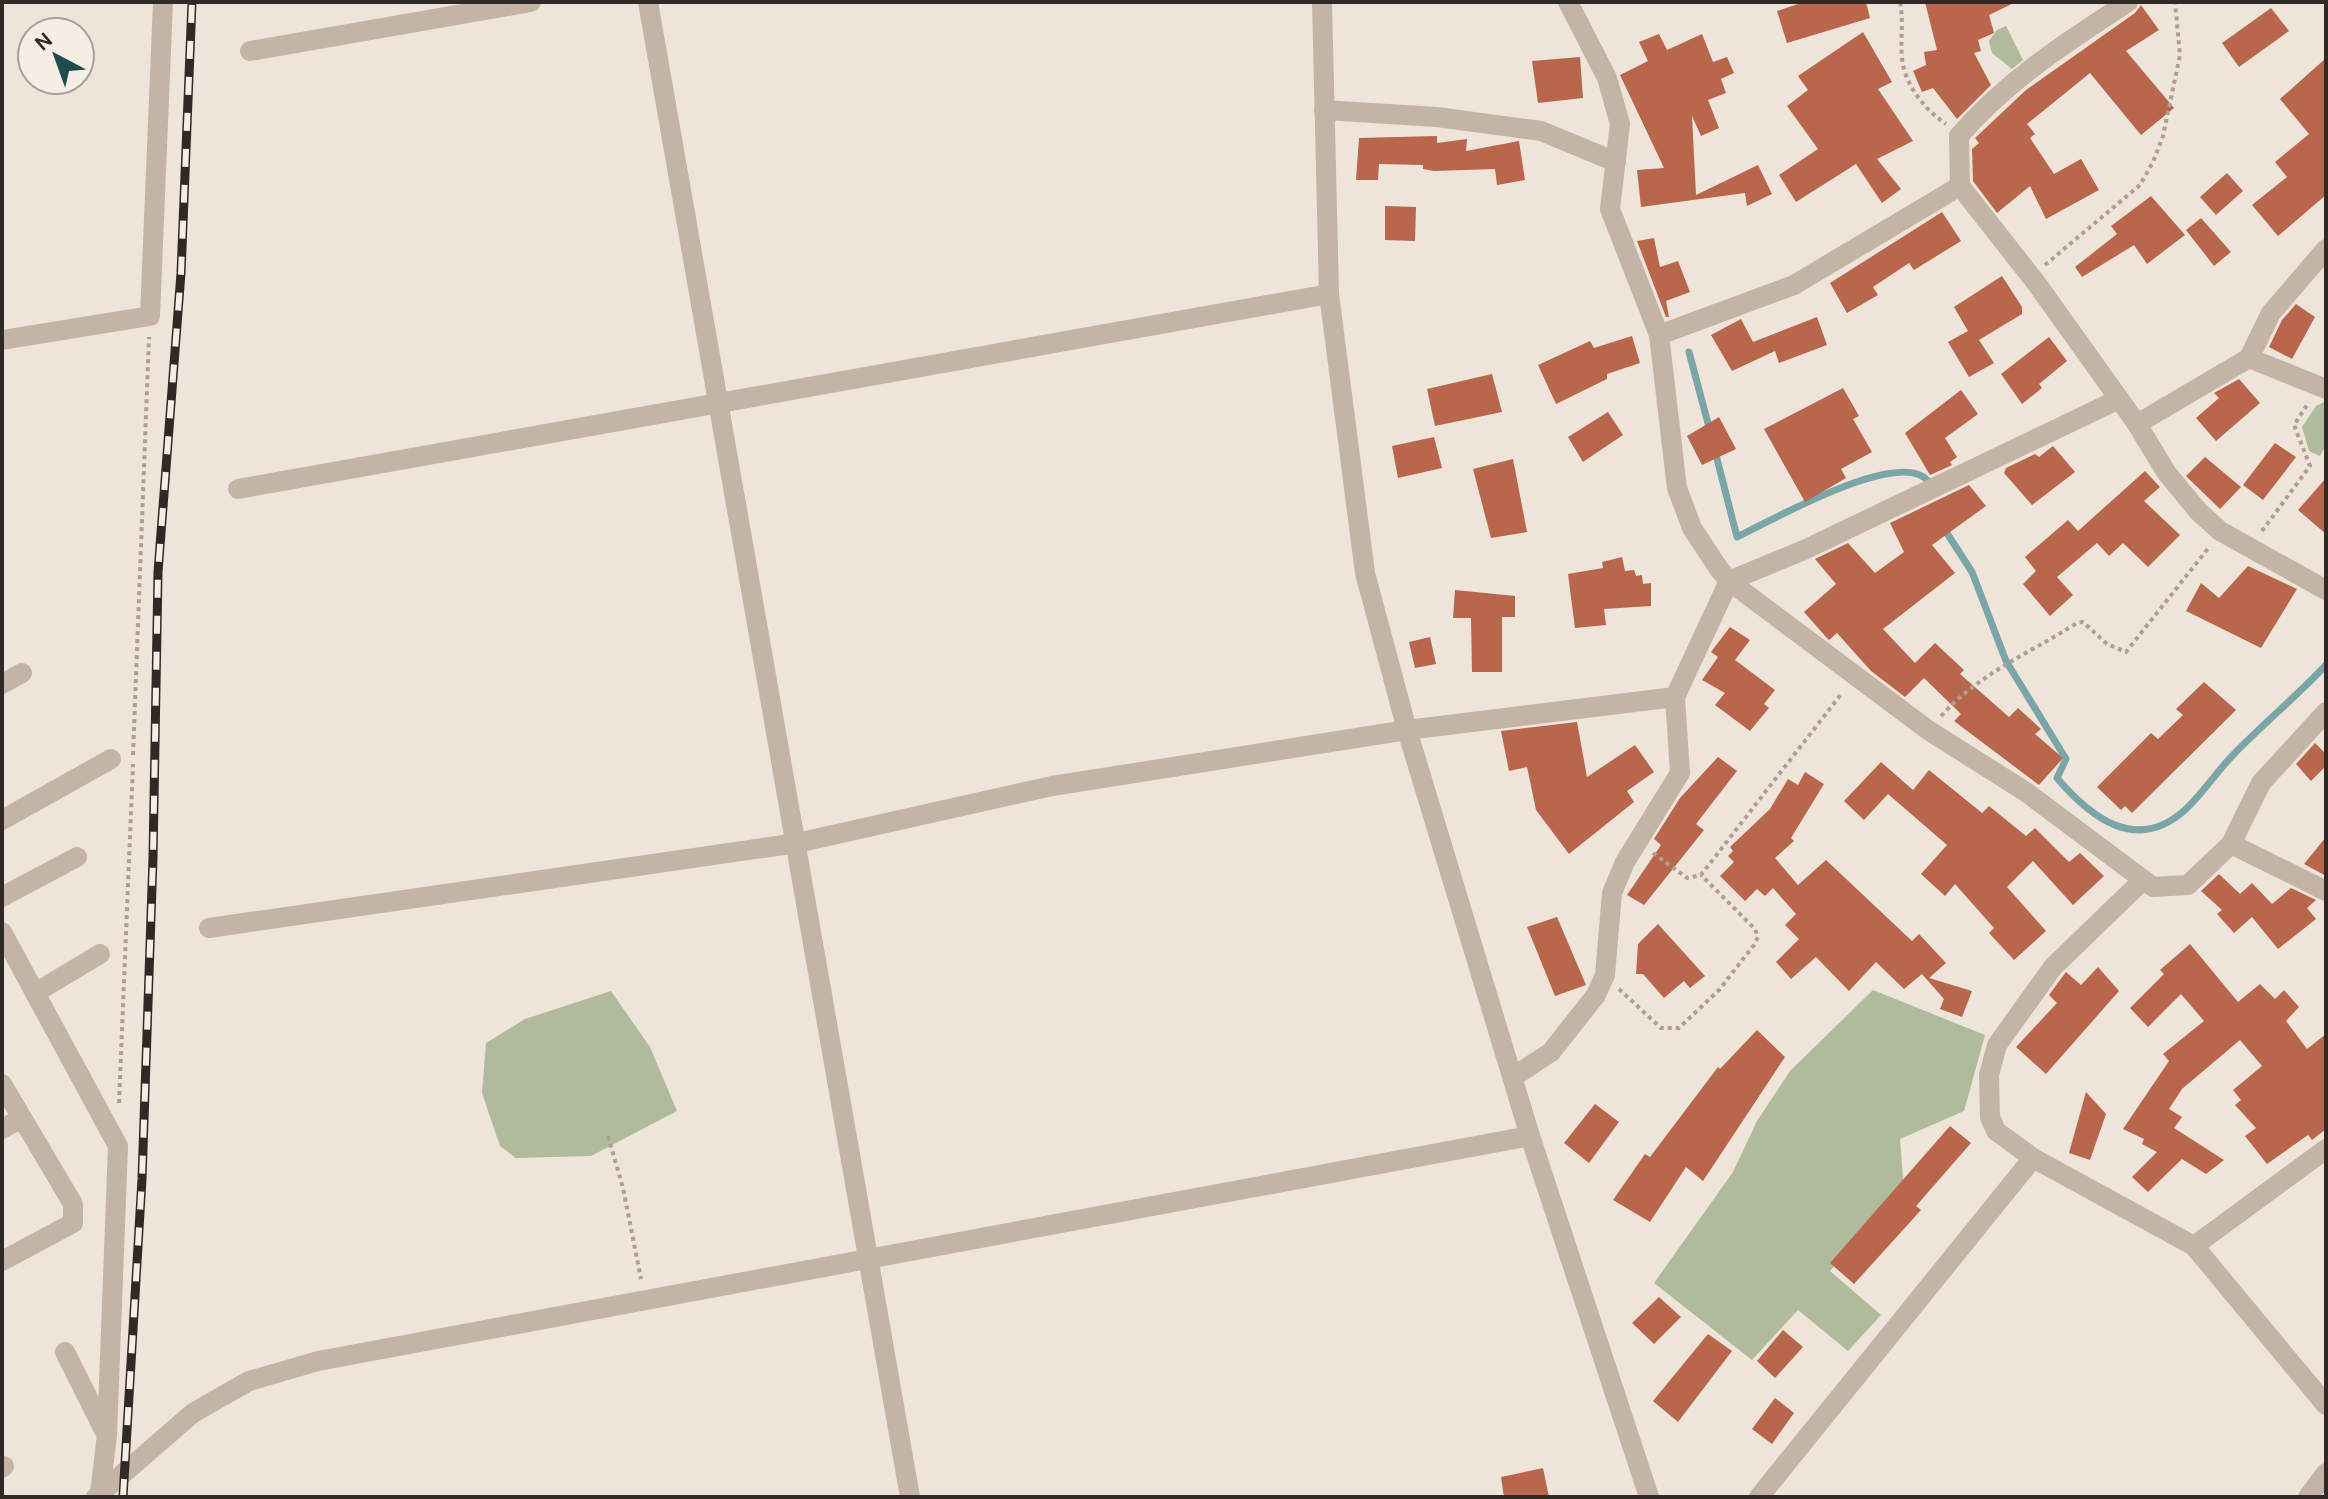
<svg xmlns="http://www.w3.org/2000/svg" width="2328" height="1499" font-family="Karla,sans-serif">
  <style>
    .green { fill: #b0bb9b }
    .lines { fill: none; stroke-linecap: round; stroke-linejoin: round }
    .stream { stroke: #7ba6a7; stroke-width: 7 }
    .building { fill: #b8664c }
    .path { stroke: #af9e91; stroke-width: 4; stroke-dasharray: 4 4; stroke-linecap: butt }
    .minor { stroke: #c4b4a6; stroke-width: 20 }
    .rail-casing { stroke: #312926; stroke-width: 9 }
    .rail { stroke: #f6eee4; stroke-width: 6; stroke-dasharray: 18; stroke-linecap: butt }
  </style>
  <rect width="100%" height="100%" fill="#eee4d9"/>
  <g class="green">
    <path d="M 2006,26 L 2023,60 L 2012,69 L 1992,53 L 1989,41 L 1997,30 Z"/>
    <path d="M 2326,401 L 2326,445 L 2320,456 L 2309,451 L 2302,427 L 2316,406 Z"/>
    <path d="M 1873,990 L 1985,1035 L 1964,1111 L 1900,1139 L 1904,1191 L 1830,1271 L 1881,1315 L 1848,1351 L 1798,1310 L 1752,1360 L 1654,1283 L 1733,1172 L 1757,1121 L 1790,1071 Z"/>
    <path d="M 611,991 L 650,1047 L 677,1111 L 591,1156 L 516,1158 L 500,1146 L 482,1093 L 486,1043 L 525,1019 Z"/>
  </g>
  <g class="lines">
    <g class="stream">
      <path d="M 1689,352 L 1710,431"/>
      <path d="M 1715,451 L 1737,537 C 1769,522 1911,440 1931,486"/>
      <path d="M 1943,527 L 1972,572 L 2006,661 L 2066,759 L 2057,778 C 2091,818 2137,854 2186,809 C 2204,792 2217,771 2234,754 C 2264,723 2297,696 2326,665"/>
    </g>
  </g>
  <g class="building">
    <path d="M 1804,2 L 1866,2 L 1870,18 L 1787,43 L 1777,11 Z"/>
    <path d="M 1925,2 L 2016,2 L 1989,15 L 1994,33 L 1978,40 L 1981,51 L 1974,53 L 1991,85 L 1957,119 L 1933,88 L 1922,92 L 1913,71 L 1926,65 L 1924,52 L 1937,50 Z"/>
    <path d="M 2141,5 L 2159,30 L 2126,51 L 2174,108 L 2141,135 L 2090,73 L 2027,124 L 2035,134 L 2030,138 L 2054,174 L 2081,159 L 2099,190 L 2046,219 L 2030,186 L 1997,213 L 1973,181 L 1972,149 L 1979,143 L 1975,138 L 2026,90 L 2135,13 Z"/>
    <path d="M 2271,8 L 2289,31 L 2239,67 L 2222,43 Z"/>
    <path d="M 1863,32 L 1892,82 L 1878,89 L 1913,141 L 1877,159 L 1901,189 L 1882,203 L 1856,164 L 1796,202 L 1779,175 L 1818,149 L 1787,106 L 1808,90 L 1798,76 Z"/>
    <path d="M 1659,34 L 1667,50 L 1702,34 L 1713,62 L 1727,57 L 1734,73 L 1721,79 L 1726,93 L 1708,100 L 1719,128 L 1701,136 L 1692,116 L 1696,195 L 1758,165 L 1772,194 L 1747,206 L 1745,193 L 1641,207 L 1637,170 L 1664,168 L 1620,75 L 1648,61 L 1639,42 Z"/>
    <path d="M 1580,57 L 1583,98 L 1538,103 L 1532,61 Z"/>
    <path d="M 2326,58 L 2326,195 L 2278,236 L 2252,205 L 2287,177 L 2275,162 L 2309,134 L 2280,99 Z"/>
    <path d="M 1437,136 L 1437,143 L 1467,139 L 1466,151 L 1519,141 L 1525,180 L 1497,185 L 1495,169 L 1434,171 L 1423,169 L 1423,165 L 1379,164 L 1378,180 L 1356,180 L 1359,138 Z"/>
    <path d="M 2227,173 L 2243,191 L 2216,215 L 2200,197 Z"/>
    <path d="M 2151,196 L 2185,235 L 2147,264 L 2134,245 L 2082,277 L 2075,267 L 2117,234 L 2111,226 Z"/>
    <path d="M 1385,206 L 1416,207 L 1415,241 L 1385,240 Z"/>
    <path d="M 1942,212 L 1961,241 L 1914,270 L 1909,263 L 1873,287 L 1878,295 L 1847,313 L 1830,283 Z"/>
    <path d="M 2201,218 L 2231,252 L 2214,266 L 2186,230 Z"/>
    <path d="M 1654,238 L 1660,267 L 1678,261 L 1690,292 L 1666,301 L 1669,317 L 1666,317 L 1637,241 Z"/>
    <path d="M 2002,276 L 2022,307 L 2022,314 L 1979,340 L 1994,363 L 1969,377 L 1948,342 L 1968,331 L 1954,307 Z"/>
    <path d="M 2296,304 L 2315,317 L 2292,359 L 2269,347 L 2282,320 Z"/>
    <path d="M 1817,317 L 1827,345 L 1779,363 L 1775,351 L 1732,371 L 1711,335 L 1741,319 L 1753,342 Z"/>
    <path d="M 1632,336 L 1640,363 L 1607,374 L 1607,379 L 1556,404 L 1538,365 L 1590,341 L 1594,348 Z"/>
    <path d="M 2049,337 L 2067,361 L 2039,384 L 2042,388 L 2022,404 L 2001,374 Z"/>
    <path d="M 1492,374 L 1502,412 L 1435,426 L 1427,389 Z"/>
    <path d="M 2239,379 L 2260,403 L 2216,441 L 2196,418 L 2219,398 L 2214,393 Z"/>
    <path d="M 1843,388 L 1859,416 L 1853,419 L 1872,452 L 1841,469 L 1846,478 L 1805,502 L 1764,429 Z"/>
    <path d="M 1961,390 L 1978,414 L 1945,438 L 1957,457 L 1950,462 L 1952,465 L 1930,475 L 1905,433 Z"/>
    <path d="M 1608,412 L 1623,435 L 1583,462 L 1568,437 Z"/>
    <path d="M 1719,417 L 1736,449 L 1702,465 L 1687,436 Z"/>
    <path d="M 1434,437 L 1442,468 L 1398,478 L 1392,446 Z"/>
    <path d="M 2275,443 L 2296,457 L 2263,500 L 2243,485 Z"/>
    <path d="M 2053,446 L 2075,472 L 2032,505 L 2004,473 L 2006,468 L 2035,454 L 2039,457 Z"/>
    <path d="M 2205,457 L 2241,487 L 2220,509 L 2186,476 Z"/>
    <path d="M 1513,459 L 1527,532 L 1491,538 L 1473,469 Z"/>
    <path d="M 2145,471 L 2160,487 L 2144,501 L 2180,535 L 2148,567 L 2123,543 L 2109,556 L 2097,543 L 2057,577 L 2073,595 L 2050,616 L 2023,584 L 2036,571 L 2025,557 L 2068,520 L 2078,531 Z"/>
    <path d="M 2326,478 L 2326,534 L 2298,510 Z"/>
    <path d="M 1969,485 L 1986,506 L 1932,545 L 1955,573 L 1883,629 L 1915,663 L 1935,643 L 1964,670 L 1960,674 L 2009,717 L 2018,708 L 2041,729 L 2035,734 L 2063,758 L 2039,785 L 1954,721 L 1961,714 L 1924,678 L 1905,697 L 1871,671 L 1837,633 L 1829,640 L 1826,637 L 1804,612 L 1836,584 L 1815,559 L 1848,543 L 1875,573 L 1904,552 L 1890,523 Z"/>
    <path d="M 1622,557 L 1625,571 L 1634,570 L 1636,576 L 1642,575 L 1643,584 L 1651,583 L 1651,606 L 1604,609 L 1606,625 L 1575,628 L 1568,574 L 1603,568 L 1602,562 Z"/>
    <path d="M 2248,566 L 2297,589 L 2261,648 L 2186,611 L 2201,583 L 2219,598 Z"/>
    <path d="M 1455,590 L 1515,596 L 1515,617 L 1502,617 L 1502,672 L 1472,672 L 1471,618 L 1453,618 Z"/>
    <path d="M 1730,627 L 1750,640 L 1735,660 L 1775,690 L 1764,704 L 1769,708 L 1750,731 L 1715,705 L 1725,693 L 1702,680 L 1718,657 L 1711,652 Z"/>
    <path d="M 1430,637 L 1436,664 L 1415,668 L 1409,642 Z"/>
    <path d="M 2204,682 L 2236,710 L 2132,813 L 2125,806 L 2121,810 L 2097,787 L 2151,733 L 2158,739 L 2183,715 L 2176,709 Z"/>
    <path d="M 1577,722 L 1587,777 L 1635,745 L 1654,772 L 1627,791 L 1634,802 L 1569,854 L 1536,810 L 1527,767 L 1509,771 L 1501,731 Z"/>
    <path d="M 2315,743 L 2326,754 L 2326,766 L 2311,781 L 2296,764 Z"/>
    <path d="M 1718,757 L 1737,771 L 1696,824 L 1704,830 L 1644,905 L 1627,895 L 1661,845 L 1654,839 L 1680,798 Z"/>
    <path d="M 1881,762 L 1913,790 L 1929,770 L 1982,813 L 1989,806 L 2026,836 L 2035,828 L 2069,862 L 2080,853 L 2104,876 L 2073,905 L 2033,861 L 2007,887 L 2046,931 L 2014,960 L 1989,933 L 1994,928 L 1955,884 L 1945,896 L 1921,874 L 1947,845 L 1888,794 L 1864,820 L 1844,801 Z"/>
    <path d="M 1805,772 L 1824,784 L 1791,838 L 1794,841 L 1775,858 L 1798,885 L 1826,860 L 1912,941 L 1919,934 L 1946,963 L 1929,978 L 1972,991 L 1962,1017 L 1940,1009 L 1944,999 L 1922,974 L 1904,989 L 1876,962 L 1849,991 L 1816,957 L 1791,979 L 1776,962 L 1799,939 L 1785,925 L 1796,914 L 1773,888 L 1765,896 L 1757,889 L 1745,901 L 1720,876 L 1734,862 L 1728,856 L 1733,851 L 1730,847 L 1770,809 L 1788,779 L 1798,785 Z"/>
    <path d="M 2326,837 L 2326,876 L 2304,864 Z"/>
    <path d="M 2219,874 L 2240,894 L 2252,883 L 2272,904 L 2291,888 L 2316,900 L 2307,908 L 2316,919 L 2278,949 L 2252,917 L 2234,933 L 2217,914 L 2222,910 L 2201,891 Z"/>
    <path d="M 1557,917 L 1586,985 L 1555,996 L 1527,927 Z"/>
    <path d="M 1658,924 L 1705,976 L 1690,988 L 1684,981 L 1664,998 L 1643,974 L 1636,974 L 1638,944 Z"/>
    <path d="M 2190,944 L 2238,1002 L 2260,984 L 2275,999 L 2284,990 L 2299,1007 L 2286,1021 L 2307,1049 L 2326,1034 L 2326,1129 L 2312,1140 L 2308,1135 L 2267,1164 L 2245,1136 L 2256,1128 L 2235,1105 L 2241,1100 L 2233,1090 L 2262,1066 L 2240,1040 L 2182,1089 L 2169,1109 L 2182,1117 L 2174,1128 L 2224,1160 L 2206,1174 L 2182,1159 L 2148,1192 L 2132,1177 L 2157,1152 L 2142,1144 L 2144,1139 L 2123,1129 L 2169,1061 L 2163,1054 L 2204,1021 L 2181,994 L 2148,1027 L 2130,1008 L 2164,974 L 2160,970 Z"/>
    <path d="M 2098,967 L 2119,991 L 2046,1074 L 2016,1047 L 2057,1003 L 2049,995 L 2063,976 L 2066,972 L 2081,985 Z"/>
    <path d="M 1757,1030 L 1785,1057 L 1703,1181 L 1686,1167 L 1650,1222 L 1613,1200 L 1645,1154 L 1650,1157 L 1718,1067 L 1720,1069 Z"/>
    <path d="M 2086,1092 L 2106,1114 L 2090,1160 L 2069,1153 Z"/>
    <path d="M 1595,1104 L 1619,1122 L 1589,1163 L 1564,1143 Z"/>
    <path d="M 1950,1126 L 1971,1143 L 1916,1206 L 1921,1210 L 1854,1284 L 1830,1263 Z"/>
    <path d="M 1659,1297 L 1681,1317 L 1654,1344 L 1632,1323 Z"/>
    <path d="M 1783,1330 L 1803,1347 L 1775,1378 L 1757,1361 Z"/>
    <path d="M 1708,1334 L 1732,1351 L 1678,1422 L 1653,1401 Z"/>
    <path d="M 1775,1398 L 1794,1413 L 1772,1444 L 1752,1429 Z"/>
    <path d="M 1543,1468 L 1549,1497 L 1504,1497 L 1501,1477 Z"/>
  </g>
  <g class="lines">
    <g class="path">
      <path d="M 1900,2 C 1904,24 1900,38 1902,58 C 1904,84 1925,110 1946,124"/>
      <path d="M 2045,265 L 2140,185 L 2153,162 L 2163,136 L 2180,55 L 2175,2"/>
      <path d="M 2262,531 L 2310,466 L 2294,425 L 2309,402"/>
      <path d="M 1941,716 C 1980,673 2028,654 2077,623 L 2083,622 L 2107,644 L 2126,652 L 2210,546"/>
      <path d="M 133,755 L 149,337"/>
      <path d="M 1653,853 L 1687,878 L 1701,875 L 1842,693"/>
      <path d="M 1619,989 L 1661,1028 L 1679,1028 L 1719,990 L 1754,945 L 1758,937 L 1755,929 L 1701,875"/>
      <path d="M 119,1103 L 133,764"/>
      <path d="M 608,1136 L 623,1188 L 641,1279"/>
    </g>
    <g class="minor">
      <path d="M 648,2 L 910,1497"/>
      <path d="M 1322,2 L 1329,294 L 1365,573 L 1407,730 L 1530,1136 L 1649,1497"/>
      <path d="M 1568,2 L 1607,78 L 1620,124 L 1610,209 L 1659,335 L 1677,488 L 1692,528 L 1719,569 L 1729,581 L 1928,730 L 2026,792 L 2153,887 L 2188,885 L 2231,844 L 2261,783 L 2326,712"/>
      <path d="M 2128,2 C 2067,42 2007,80 1959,136 L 1960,186 L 2037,284 L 2137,424 L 2166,472 L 2198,511 L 2220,531 L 2326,590"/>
      <path d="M 250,51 L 531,2"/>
      <path d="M 1324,110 L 1437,117 L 1541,131 L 1616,162"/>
      <path d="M 1659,335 L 1794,285 L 1960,186"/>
      <path d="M 2,340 L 150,316 L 163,2"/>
      <path d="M 2249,358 L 2326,389"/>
      <path d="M 2137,424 L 2249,358 L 2271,313 L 2326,249"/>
      <path d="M 238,489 L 1329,294"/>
      <path d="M 2,684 L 22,673"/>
      <path d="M 2,820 L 111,759"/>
      <path d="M 2231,844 L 2326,891"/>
      <path d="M 2143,880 L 2053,967 L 1997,1045 L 1989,1075 L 1990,1117 L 1996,1131 L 2033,1158 L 2194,1246 L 2326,1405"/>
      <path d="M 2,897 L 77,857"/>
      <path d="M 209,928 L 797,843 L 1052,786 L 1407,730 L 1675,697"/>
      <path d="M 2,932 L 118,1146 L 107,1435 L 100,1493"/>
      <path d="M 35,993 L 100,954"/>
      <path d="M 1513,1077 L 1551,1052 L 1596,995 L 1605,975 L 1612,893 L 1625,862 L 1680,773 L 1675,697 L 1729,581 L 1804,550 L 2117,400"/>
      <path d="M 2,1084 L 73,1204 L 73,1223 L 2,1261"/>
      <path d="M 2,1129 L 22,1118"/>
      <path d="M 2194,1246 L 2326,1149"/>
      <path d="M 65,1352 L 105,1432"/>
      <path d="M 2,1468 L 4,1466"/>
      <path d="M 96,1497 L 193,1413 L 249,1381 L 318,1361 L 1530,1136"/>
      <path d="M 1759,1497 L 2033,1158"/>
      <path d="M 2308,1497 L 2326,1473"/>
    </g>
    <g class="rail-casing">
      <path id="rail" d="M 123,1497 L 142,1179 L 153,858 L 158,572 L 181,273 L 192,2"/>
    </g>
    <use href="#rail" class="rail"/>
  </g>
  <rect width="2328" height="1499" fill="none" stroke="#312926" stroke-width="8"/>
  <g transform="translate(56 56) rotate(319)"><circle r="38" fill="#f6eee4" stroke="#a79f98" stroke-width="2"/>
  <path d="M0-6L14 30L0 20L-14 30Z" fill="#214b4e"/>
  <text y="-12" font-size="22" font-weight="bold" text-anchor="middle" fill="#312926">N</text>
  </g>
</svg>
